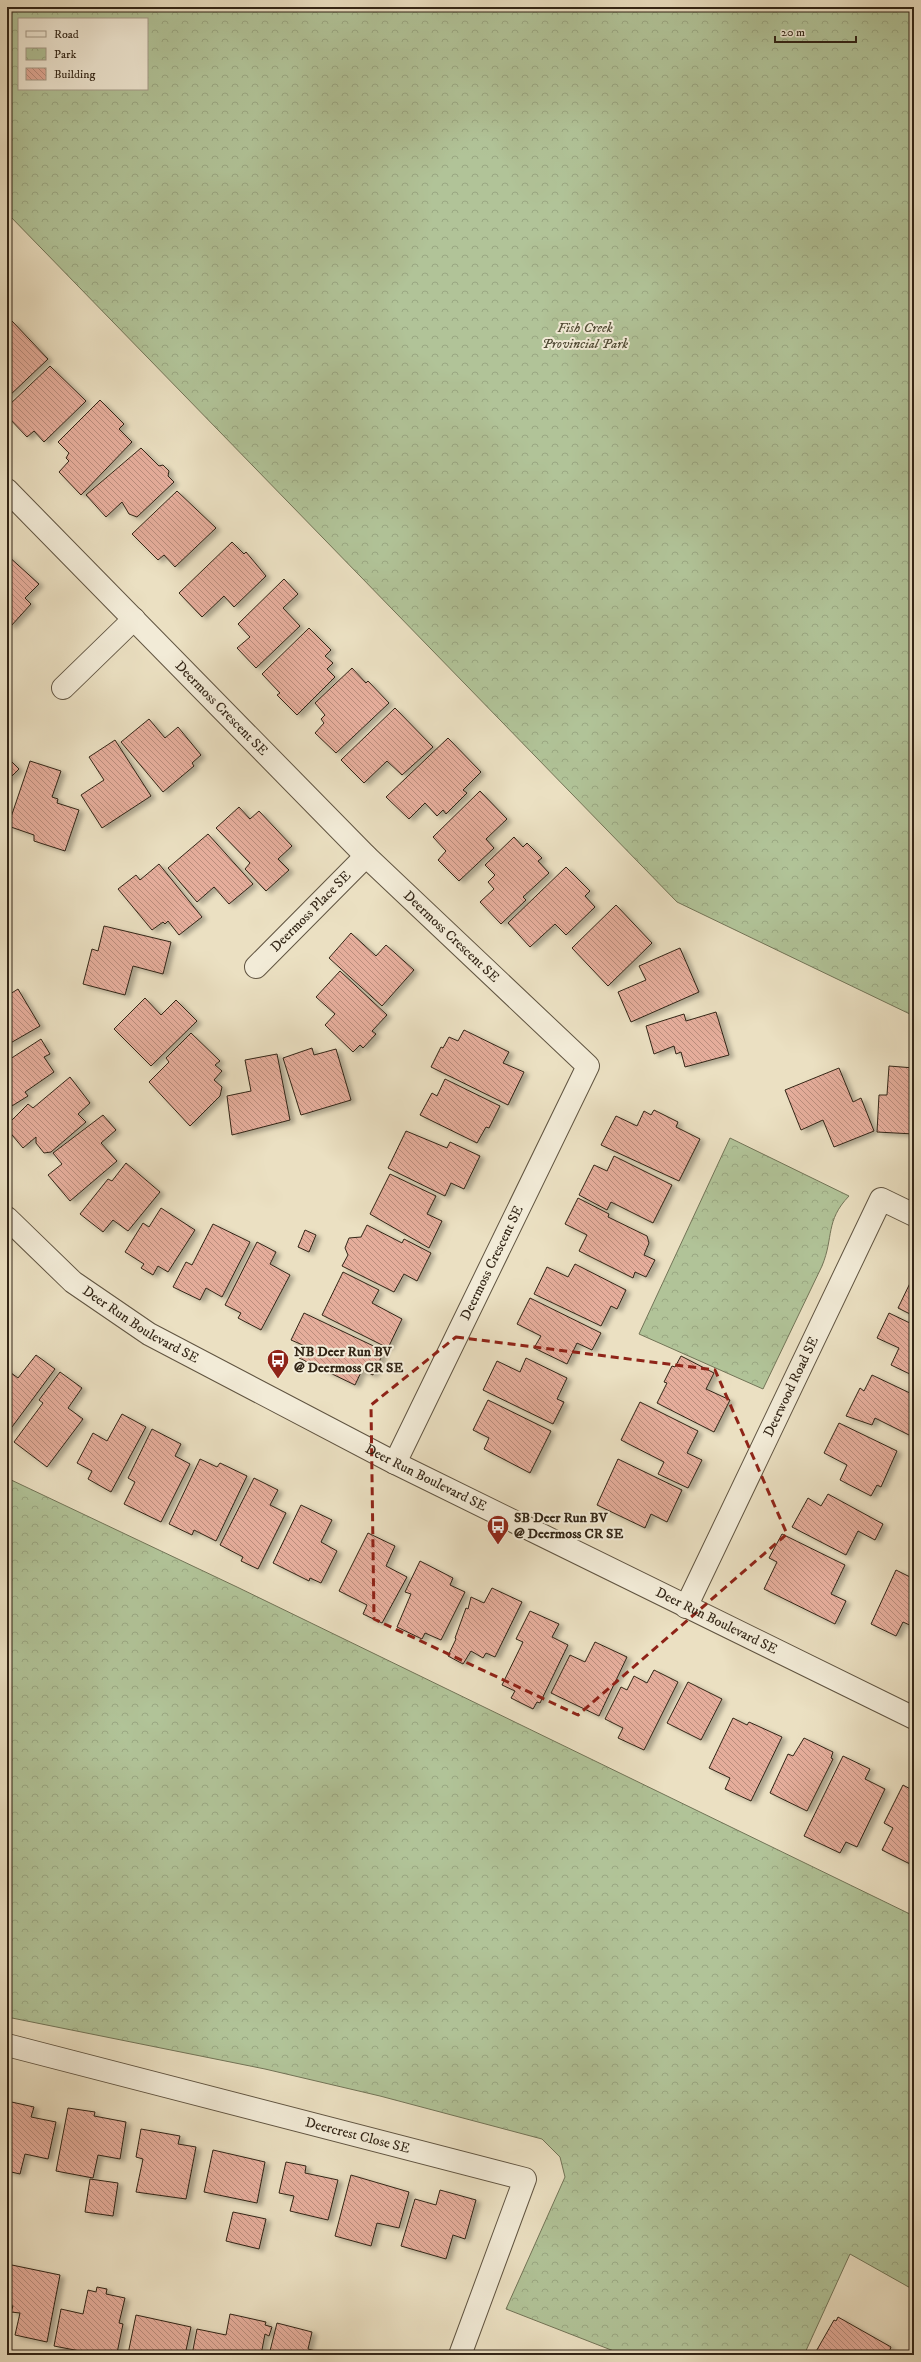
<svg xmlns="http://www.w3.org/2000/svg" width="921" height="2362" font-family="'IM FELL DW Pica',serif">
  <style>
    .park { fill: url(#park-crowns); stroke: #727457; fill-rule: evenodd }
    .building { fill: url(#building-back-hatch); stroke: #322516; filter: url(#shadow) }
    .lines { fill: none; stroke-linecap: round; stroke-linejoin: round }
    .minor-casing { stroke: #605441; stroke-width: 24 }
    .minor { stroke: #f2ebd7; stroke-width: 22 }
    .marked { fill: none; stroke: #8f2418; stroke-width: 3; stroke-dasharray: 8 5; stroke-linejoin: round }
    .labels { text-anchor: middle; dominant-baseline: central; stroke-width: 4; stroke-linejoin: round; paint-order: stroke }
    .park-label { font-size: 14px; font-style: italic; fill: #524c36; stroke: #f2ebd7 }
    .street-label { font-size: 14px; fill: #322516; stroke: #f2ebd7 }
    .poi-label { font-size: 14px; font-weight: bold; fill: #322516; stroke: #f2ebd7; text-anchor: start }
  </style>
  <defs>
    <pattern id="park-crowns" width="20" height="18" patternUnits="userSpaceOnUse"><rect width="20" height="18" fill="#b1c398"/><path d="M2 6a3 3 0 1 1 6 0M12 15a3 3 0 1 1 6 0" fill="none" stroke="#99a782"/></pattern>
    <pattern id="building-back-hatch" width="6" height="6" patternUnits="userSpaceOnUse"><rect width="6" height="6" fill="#e5ad9b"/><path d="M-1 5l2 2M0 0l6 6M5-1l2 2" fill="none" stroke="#ba8d7d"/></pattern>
    <filter id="shadow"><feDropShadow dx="4.5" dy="2.5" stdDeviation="2" flood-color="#0004"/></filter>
  </defs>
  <rect width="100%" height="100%" fill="#ebe0c2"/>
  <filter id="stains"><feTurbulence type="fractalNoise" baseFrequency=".005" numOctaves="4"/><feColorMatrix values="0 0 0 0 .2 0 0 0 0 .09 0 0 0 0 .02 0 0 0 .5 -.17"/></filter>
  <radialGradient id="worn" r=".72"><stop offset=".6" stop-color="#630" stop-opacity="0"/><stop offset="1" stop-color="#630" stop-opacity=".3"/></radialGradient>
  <g class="park">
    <path d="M 7,7 L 914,7 L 914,1016 L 677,902 L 7,213 ZM 19,19 L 147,19 L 147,89 L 19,89 Z"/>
    <path d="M 730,1138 L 849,1196 C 825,1221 834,1237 822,1266 L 763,1389 L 639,1334 Z"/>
    <path d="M 7,1478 L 237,1587 L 914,1916 L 914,2290 L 850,2254 L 804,2355 L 624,2355 L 506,2309 L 565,2177 L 560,2157 L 542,2139 L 380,2096 L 265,2069 L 7,2017 Z"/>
  </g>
  <g class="building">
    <path d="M 12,321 L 48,359 L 7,398 L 7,326 Z"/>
    <path d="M 50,366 L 86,401 L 44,442 L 34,431 L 27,437 L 7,416 L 7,407 Z"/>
    <path d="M 100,400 L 124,424 L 119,429 L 132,442 L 81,495 L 59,472 L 69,461 L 66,458 L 69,453 L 58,442 Z"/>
    <path d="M 141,448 L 159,466 L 163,465 L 169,471 L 168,476 L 174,482 L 137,517 L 129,514 L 122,502 L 106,517 L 86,495 Z"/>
    <path d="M 177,491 L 216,528 L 175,567 L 164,555 L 158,560 L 132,534 Z"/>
    <path d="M 232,542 L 244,554 L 246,552 L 266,576 L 234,607 L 224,596 L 202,617 L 179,593 Z"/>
    <path d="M 7,555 L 39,584 L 25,598 L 31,604 L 11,626 L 7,623 Z"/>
    <path d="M 284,579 L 298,594 L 283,608 L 300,626 L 256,668 L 237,648 L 250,637 L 238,624 Z"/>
    <path d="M 309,628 L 331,650 L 325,656 L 333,663 L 327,669 L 335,677 L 297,715 L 277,695 L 280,693 L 262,674 Z"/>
    <path d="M 352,668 L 366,683 L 368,681 L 389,703 L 336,753 L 315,733 L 324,723 L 321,719 L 325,715 L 315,703 Z"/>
    <path d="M 395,708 L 433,747 L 402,775 L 387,761 L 364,783 L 341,760 Z"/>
    <path d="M 149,719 L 165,738 L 178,727 L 201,755 L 192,763 L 194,766 L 163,792 L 121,742 Z"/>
    <path d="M 448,738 L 481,772 L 463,790 L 467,793 L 446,814 L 443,810 L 437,816 L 425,803 L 409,819 L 386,797 Z"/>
    <path d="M 115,740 L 151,796 L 102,828 L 81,795 L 104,780 L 89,757 Z"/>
    <path d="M 7,757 L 19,769 L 7,781 Z"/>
    <path d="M 30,761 L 61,771 L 52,797 L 58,799 L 57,803 L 79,810 L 65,851 L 34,841 L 34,835 L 8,826 Z"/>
    <path d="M 480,791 L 507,819 L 486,839 L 494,848 L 459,881 L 438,860 L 446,851 L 433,837 Z"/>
    <path d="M 239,807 L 250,819 L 259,811 L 292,846 L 278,859 L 289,870 L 266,891 L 245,869 L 250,863 L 216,828 Z"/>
    <path d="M 208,834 L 253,884 L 229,904 L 214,887 L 197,902 L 168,868 Z"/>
    <path d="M 514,837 L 523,847 L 527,843 L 542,858 L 538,861 L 549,873 L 523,897 L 526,900 L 501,924 L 480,902 L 494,889 L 488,882 L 495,875 L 485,865 Z"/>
    <path d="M 159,864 L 202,917 L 179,935 L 168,921 L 165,924 L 163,922 L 152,930 L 118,889 L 136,875 L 140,880 Z"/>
    <path d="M 566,867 L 590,891 L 585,896 L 595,907 L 566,935 L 555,924 L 530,947 L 508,923 Z"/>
    <path d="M 616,905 L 652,943 L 608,986 L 572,948 Z"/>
    <path d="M 104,926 L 171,942 L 163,974 L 133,966 L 125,995 L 83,984 L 92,949 L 98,951 Z"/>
    <path d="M 351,933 L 376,956 L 386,945 L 414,970 L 382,1006 L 329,958 Z"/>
    <path d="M 680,948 L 699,992 L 631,1022 L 618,992 L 646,980 L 639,966 Z"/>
    <path d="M 340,971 L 387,1015 L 372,1031 L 376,1034 L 363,1048 L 360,1045 L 353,1052 L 325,1025 L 335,1014 L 316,997 Z"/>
    <path d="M 18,989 L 40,1026 L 7,1045 L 7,996 Z"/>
    <path d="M 145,998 L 161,1015 L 176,1000 L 197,1021 L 151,1066 L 114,1029 Z"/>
    <path d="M 716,1012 L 729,1055 L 685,1067 L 681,1052 L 676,1054 L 674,1046 L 654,1054 L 646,1026 L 684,1014 L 686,1021 Z"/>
    <path d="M 464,1030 L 509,1052 L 503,1063 L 524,1072 L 508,1105 L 431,1067 L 441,1047 L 443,1048 L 449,1037 L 458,1041 Z"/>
    <path d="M 191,1033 L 220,1061 L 215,1065 L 222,1071 L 214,1080 L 222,1087 L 220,1096 L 190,1126 L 149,1082 L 169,1062 L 166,1058 Z"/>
    <path d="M 41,1039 L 50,1054 L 44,1057 L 54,1072 L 25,1092 L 28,1096 L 7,1109 L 7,1061 Z"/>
    <path d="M 312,1048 L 314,1055 L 336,1049 L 351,1100 L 301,1115 L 283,1058 Z"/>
    <path d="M 277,1054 L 290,1120 L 232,1135 L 227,1096 L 251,1091 L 245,1060 Z"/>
    <path d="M 889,1066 L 914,1068 L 914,1134 L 877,1132 L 879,1095 L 887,1095 Z"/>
    <path d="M 839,1068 L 853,1102 L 861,1098 L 874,1131 L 834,1147 L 823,1120 L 801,1130 L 785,1090 Z"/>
    <path d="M 70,1077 L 90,1103 L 78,1114 L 86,1122 L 51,1152 L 44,1153 L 36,1143 L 36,1137 L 23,1148 L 7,1129 L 7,1125 L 28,1104 L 33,1108 Z"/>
    <path d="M 445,1079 L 500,1106 L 489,1128 L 486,1127 L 477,1143 L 420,1115 L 432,1093 L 437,1096 Z"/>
    <path d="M 654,1110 L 678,1122 L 676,1127 L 700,1139 L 679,1181 L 601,1145 L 616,1116 L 637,1126 L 644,1111 L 651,1115 Z"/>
    <path d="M 103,1115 L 116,1130 L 101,1143 L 117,1161 L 70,1201 L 48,1175 L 62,1164 L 53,1153 Z"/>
    <path d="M 406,1131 L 447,1148 L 450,1142 L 480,1156 L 464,1189 L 451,1183 L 445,1196 L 388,1168 Z"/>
    <path d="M 614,1156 L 672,1185 L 653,1223 L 611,1202 L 607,1210 L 579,1195 L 594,1165 L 607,1171 Z"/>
    <path d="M 126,1163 L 160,1192 L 128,1231 L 113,1220 L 103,1232 L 80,1214 L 108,1179 L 112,1181 Z"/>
    <path d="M 390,1174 L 436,1196 L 427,1214 L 442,1221 L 429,1248 L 370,1214 Z"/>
    <path d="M 578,1198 L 609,1214 L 608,1217 L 647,1236 L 649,1243 L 644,1255 L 655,1260 L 646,1277 L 635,1272 L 633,1278 L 579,1251 L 587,1235 L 565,1224 Z"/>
    <path d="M 161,1208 L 195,1230 L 168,1272 L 158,1266 L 153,1275 L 141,1268 L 144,1264 L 125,1252 L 143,1223 L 149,1227 Z"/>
    <path d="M 213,1224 L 250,1242 L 222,1297 L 206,1288 L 200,1300 L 173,1287 L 186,1262 L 192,1265 Z"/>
    <path d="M 367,1225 L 402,1243 L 404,1239 L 431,1253 L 417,1281 L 404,1274 L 394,1292 L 342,1266 L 348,1255 L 345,1248 L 349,1238 L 361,1237 Z"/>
    <path d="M 305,1230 L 316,1235 L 309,1252 L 298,1247 Z"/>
    <path d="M 257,1242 L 276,1252 L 270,1264 L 290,1275 L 261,1330 L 238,1318 L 241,1313 L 225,1305 Z"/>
    <path d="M 575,1264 L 626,1290 L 617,1309 L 611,1306 L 601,1326 L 534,1294 L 547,1267 L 568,1277 Z"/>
    <path d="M 343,1272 L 379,1290 L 372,1303 L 402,1319 L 388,1348 L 322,1315 Z"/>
    <path d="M 912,1279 L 914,1280 L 914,1316 L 898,1308 Z"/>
    <path d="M 530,1298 L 601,1333 L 592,1350 L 577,1343 L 567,1364 L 534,1348 L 541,1336 L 517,1324 Z"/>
    <path d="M 304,1313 L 384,1351 L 373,1375 L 362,1370 L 355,1385 L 299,1358 L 305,1346 L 291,1340 Z"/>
    <path d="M 889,1313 L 914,1325 L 914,1376 L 891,1365 L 899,1348 L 877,1338 Z"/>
    <path d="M 36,1355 L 55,1369 L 9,1431 L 7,1430 L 7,1370 L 18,1378 Z"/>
    <path d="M 681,1356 L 714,1373 L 706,1389 L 730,1400 L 714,1432 L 657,1403 L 667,1383 L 664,1382 L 672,1366 L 675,1367 Z"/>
    <path d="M 526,1358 L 567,1378 L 557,1399 L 564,1402 L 553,1424 L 483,1390 L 497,1361 L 520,1372 Z"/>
    <path d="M 60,1372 L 82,1388 L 68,1408 L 83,1419 L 47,1467 L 14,1442 L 43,1403 L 39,1400 Z"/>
    <path d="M 872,1375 L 914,1395 L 914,1429 L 911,1436 L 875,1418 L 872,1425 L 846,1416 L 860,1388 L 864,1391 Z"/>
    <path d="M 488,1400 L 551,1431 L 530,1473 L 484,1449 L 489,1438 L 473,1430 Z"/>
    <path d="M 640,1402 L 698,1431 L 687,1453 L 702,1460 L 688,1488 L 658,1474 L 664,1462 L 621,1440 Z"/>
    <path d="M 122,1414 L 146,1427 L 111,1492 L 88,1479 L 92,1471 L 77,1463 L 93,1433 L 107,1441 Z"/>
    <path d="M 839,1423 L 897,1451 L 881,1487 L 877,1485 L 871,1496 L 840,1480 L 847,1465 L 824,1453 Z"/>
    <path d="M 152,1429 L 181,1444 L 175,1456 L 190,1464 L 161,1522 L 124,1504 L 135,1482 L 128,1478 Z"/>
    <path d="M 200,1459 L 217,1467 L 220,1463 L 247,1476 L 216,1541 L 194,1530 L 192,1535 L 169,1524 Z"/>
    <path d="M 618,1459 L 682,1490 L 667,1522 L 651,1514 L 645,1528 L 597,1505 Z"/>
    <path d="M 254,1478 L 278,1490 L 270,1505 L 286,1513 L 258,1569 L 241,1561 L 243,1557 L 220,1545 Z"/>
    <path d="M 828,1494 L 883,1524 L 875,1540 L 858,1531 L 846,1555 L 792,1527 L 808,1498 L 821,1506 Z"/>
    <path d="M 301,1505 L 332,1520 L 321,1542 L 337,1551 L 321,1583 L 310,1578 L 309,1581 L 273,1563 Z"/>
    <path d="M 368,1533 L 395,1546 L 386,1566 L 407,1577 L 382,1623 L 363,1614 L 367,1605 L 339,1591 Z"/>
    <path d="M 782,1534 L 845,1565 L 831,1594 L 846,1601 L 835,1624 L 764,1589 L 777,1562 L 769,1558 Z"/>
    <path d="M 420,1561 L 453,1578 L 450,1585 L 465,1592 L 441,1640 L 425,1633 L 422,1639 L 397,1627 L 411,1594 L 405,1592 Z"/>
    <path d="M 896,1570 L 914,1579 L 914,1627 L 903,1622 L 896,1636 L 871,1624 Z"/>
    <path d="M 492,1588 L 522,1602 L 495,1657 L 486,1653 L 483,1658 L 471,1651 L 463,1664 L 448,1656 L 456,1639 L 455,1638 L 466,1608 L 468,1609 L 471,1597 L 484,1603 Z"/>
    <path d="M 530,1611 L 559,1624 L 552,1637 L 568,1645 L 540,1703 L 537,1702 L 533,1709 L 511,1698 L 515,1691 L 502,1685 L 523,1642 L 516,1639 Z"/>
    <path d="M 595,1642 L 627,1657 L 599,1716 L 551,1693 L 570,1655 L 585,1662 Z"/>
    <path d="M 654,1670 L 678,1682 L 644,1750 L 618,1738 L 623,1728 L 605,1719 L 621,1687 L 627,1690 L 634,1676 L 647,1683 Z"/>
    <path d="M 688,1682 L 722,1699 L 701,1740 L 667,1723 Z"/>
    <path d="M 733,1718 L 747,1725 L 749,1722 L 782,1737 L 751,1801 L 725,1789 L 730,1778 L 709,1768 Z"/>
    <path d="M 804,1738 L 833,1752 L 831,1758 L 833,1759 L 807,1811 L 770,1793 L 788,1754 L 793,1756 Z"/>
    <path d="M 843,1756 L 870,1769 L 865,1779 L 885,1789 L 857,1847 L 846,1842 L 840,1853 L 804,1836 Z"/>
    <path d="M 903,1785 L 914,1791 L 914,1866 L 882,1850 L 893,1828 L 884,1823 Z"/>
    <path d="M 7,2101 L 34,2107 L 31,2117 L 56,2122 L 48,2159 L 25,2154 L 20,2174 L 7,2171 Z"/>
    <path d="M 68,2108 L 95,2112 L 94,2116 L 126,2122 L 120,2159 L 98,2155 L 93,2178 L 56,2171 Z"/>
    <path d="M 141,2129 L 180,2136 L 178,2144 L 196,2147 L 186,2199 L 136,2192 L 143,2159 L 136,2157 Z"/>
    <path d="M 213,2150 L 265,2162 L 257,2203 L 204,2192 Z"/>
    <path d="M 286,2162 L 306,2166 L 305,2173 L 338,2180 L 328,2220 L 290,2211 L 294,2196 L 279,2193 Z"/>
    <path d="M 351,2175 L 409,2192 L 399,2228 L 377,2223 L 371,2246 L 335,2236 Z"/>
    <path d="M 90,2179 L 118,2183 L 113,2216 L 85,2212 Z"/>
    <path d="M 440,2190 L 476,2200 L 465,2239 L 453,2235 L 446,2259 L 401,2246 L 415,2199 L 436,2205 Z"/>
    <path d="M 233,2212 L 266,2219 L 259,2249 L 226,2241 Z"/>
    <path d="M 7,2264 L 60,2275 L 47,2342 L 15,2335 L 20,2313 L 11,2312 L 13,2306 L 7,2305 Z"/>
    <path d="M 97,2287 L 107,2289 L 106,2294 L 125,2298 L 119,2323 L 123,2324 L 117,2353 L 113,2352 L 112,2355 L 85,2355 L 80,2354 L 80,2351 L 54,2346 L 61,2309 L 83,2314 L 88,2290 L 96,2292 Z"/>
    <path d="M 230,2314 L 266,2322 L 265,2325 L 272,2327 L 269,2336 L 265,2334 L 261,2355 L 192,2355 L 197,2329 L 226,2335 Z"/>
    <path d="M 136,2315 L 191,2327 L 185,2355 L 128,2354 Z"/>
    <path d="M 838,2317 L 891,2347 L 889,2352 L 890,2355 L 814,2355 L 834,2320 L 836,2321 Z"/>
    <path d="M 277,2323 L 312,2332 L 308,2349 L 330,2355 L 269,2355 Z"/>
  </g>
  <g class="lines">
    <g class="minor-casing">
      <g id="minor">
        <path id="s1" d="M 7,490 L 366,856 L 588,1066 L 395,1463"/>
        <path d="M 63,688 L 134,619"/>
        <path id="s2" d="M 256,967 L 366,856"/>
        <path id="s3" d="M 7,1218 L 73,1282 L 149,1334 L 395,1463 L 914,1718"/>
        <path id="s4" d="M 686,1607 L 881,1199 L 914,1215"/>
        <path id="s5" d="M 7,2045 L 525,2179 L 460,2355"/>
      </g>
    </g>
    <use href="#minor" class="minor"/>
  </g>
  <path class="marked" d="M 456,1337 L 715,1370 L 787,1534 L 578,1715 L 374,1619 L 371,1405 Z"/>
  <defs>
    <g id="bus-pin" transform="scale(1.15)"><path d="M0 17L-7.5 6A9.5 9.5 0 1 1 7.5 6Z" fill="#8f2418" stroke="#f2ebd7"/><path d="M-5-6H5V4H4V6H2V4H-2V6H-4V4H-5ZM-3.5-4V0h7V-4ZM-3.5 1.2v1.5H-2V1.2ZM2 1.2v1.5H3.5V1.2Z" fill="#fff"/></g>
  </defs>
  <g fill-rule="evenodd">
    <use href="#bus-pin" x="278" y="1360"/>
    <use href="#bus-pin" x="498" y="1526"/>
  </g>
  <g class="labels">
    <g class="park-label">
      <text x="585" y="328">Fish Creek<tspan x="585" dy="16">Provincial Park</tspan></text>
    </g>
    <g class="street-label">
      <text stroke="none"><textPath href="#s1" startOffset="306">Deermoss Crescent SE</textPath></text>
      <text stroke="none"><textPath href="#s2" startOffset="78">Deermoss Place SE</textPath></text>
      <text stroke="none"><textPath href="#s1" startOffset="630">Deermoss Crescent SE</textPath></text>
      <text transform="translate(492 1263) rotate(-64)">Deermoss Crescent SE</text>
      <text stroke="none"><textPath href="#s3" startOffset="172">Deer Run Boulevard SE</textPath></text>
      <text stroke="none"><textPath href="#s4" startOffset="244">Deerwood Road SE</textPath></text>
      <text stroke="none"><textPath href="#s3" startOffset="496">Deer Run Boulevard SE</textPath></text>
      <text stroke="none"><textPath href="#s3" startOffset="820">Deer Run Boulevard SE</textPath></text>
      <text stroke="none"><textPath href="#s5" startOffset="362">Deercrest Close SE</textPath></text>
    </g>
    <g class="poi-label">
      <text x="294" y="1352">NB Deer Run BV<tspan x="294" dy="16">@ Deermoss CR SE</tspan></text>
      <text x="514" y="1518">SB Deer Run BV<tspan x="514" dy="16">@ Deermoss CR SE</tspan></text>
    </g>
  </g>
  <rect width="921" height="2362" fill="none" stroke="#ebe0c2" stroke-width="24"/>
  <rect x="8" y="8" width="905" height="2346" fill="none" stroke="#322516" stroke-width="2"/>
  <rect x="12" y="12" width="897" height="2338" fill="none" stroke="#322516"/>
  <rect x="18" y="18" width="130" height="72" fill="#f2ebd7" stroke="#a59c8a"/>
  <rect x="26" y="31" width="20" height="6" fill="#f2ebd7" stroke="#a59c8a"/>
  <text x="54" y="38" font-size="12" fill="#322516">Road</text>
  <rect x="26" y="48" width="20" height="12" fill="url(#park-crowns)" stroke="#a59c8a"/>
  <text x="54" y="58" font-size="12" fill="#322516">Park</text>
  <rect x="26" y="68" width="20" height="12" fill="url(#building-back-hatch)" stroke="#a59c8a"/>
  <text x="54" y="78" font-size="12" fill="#322516">Building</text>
  <path d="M775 36v6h81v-6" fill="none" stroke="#322516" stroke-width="2"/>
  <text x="781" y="36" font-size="12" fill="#322516" stroke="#f2ebd7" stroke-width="3" paint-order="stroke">20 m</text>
  <rect width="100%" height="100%" filter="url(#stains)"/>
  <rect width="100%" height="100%" fill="url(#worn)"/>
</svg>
